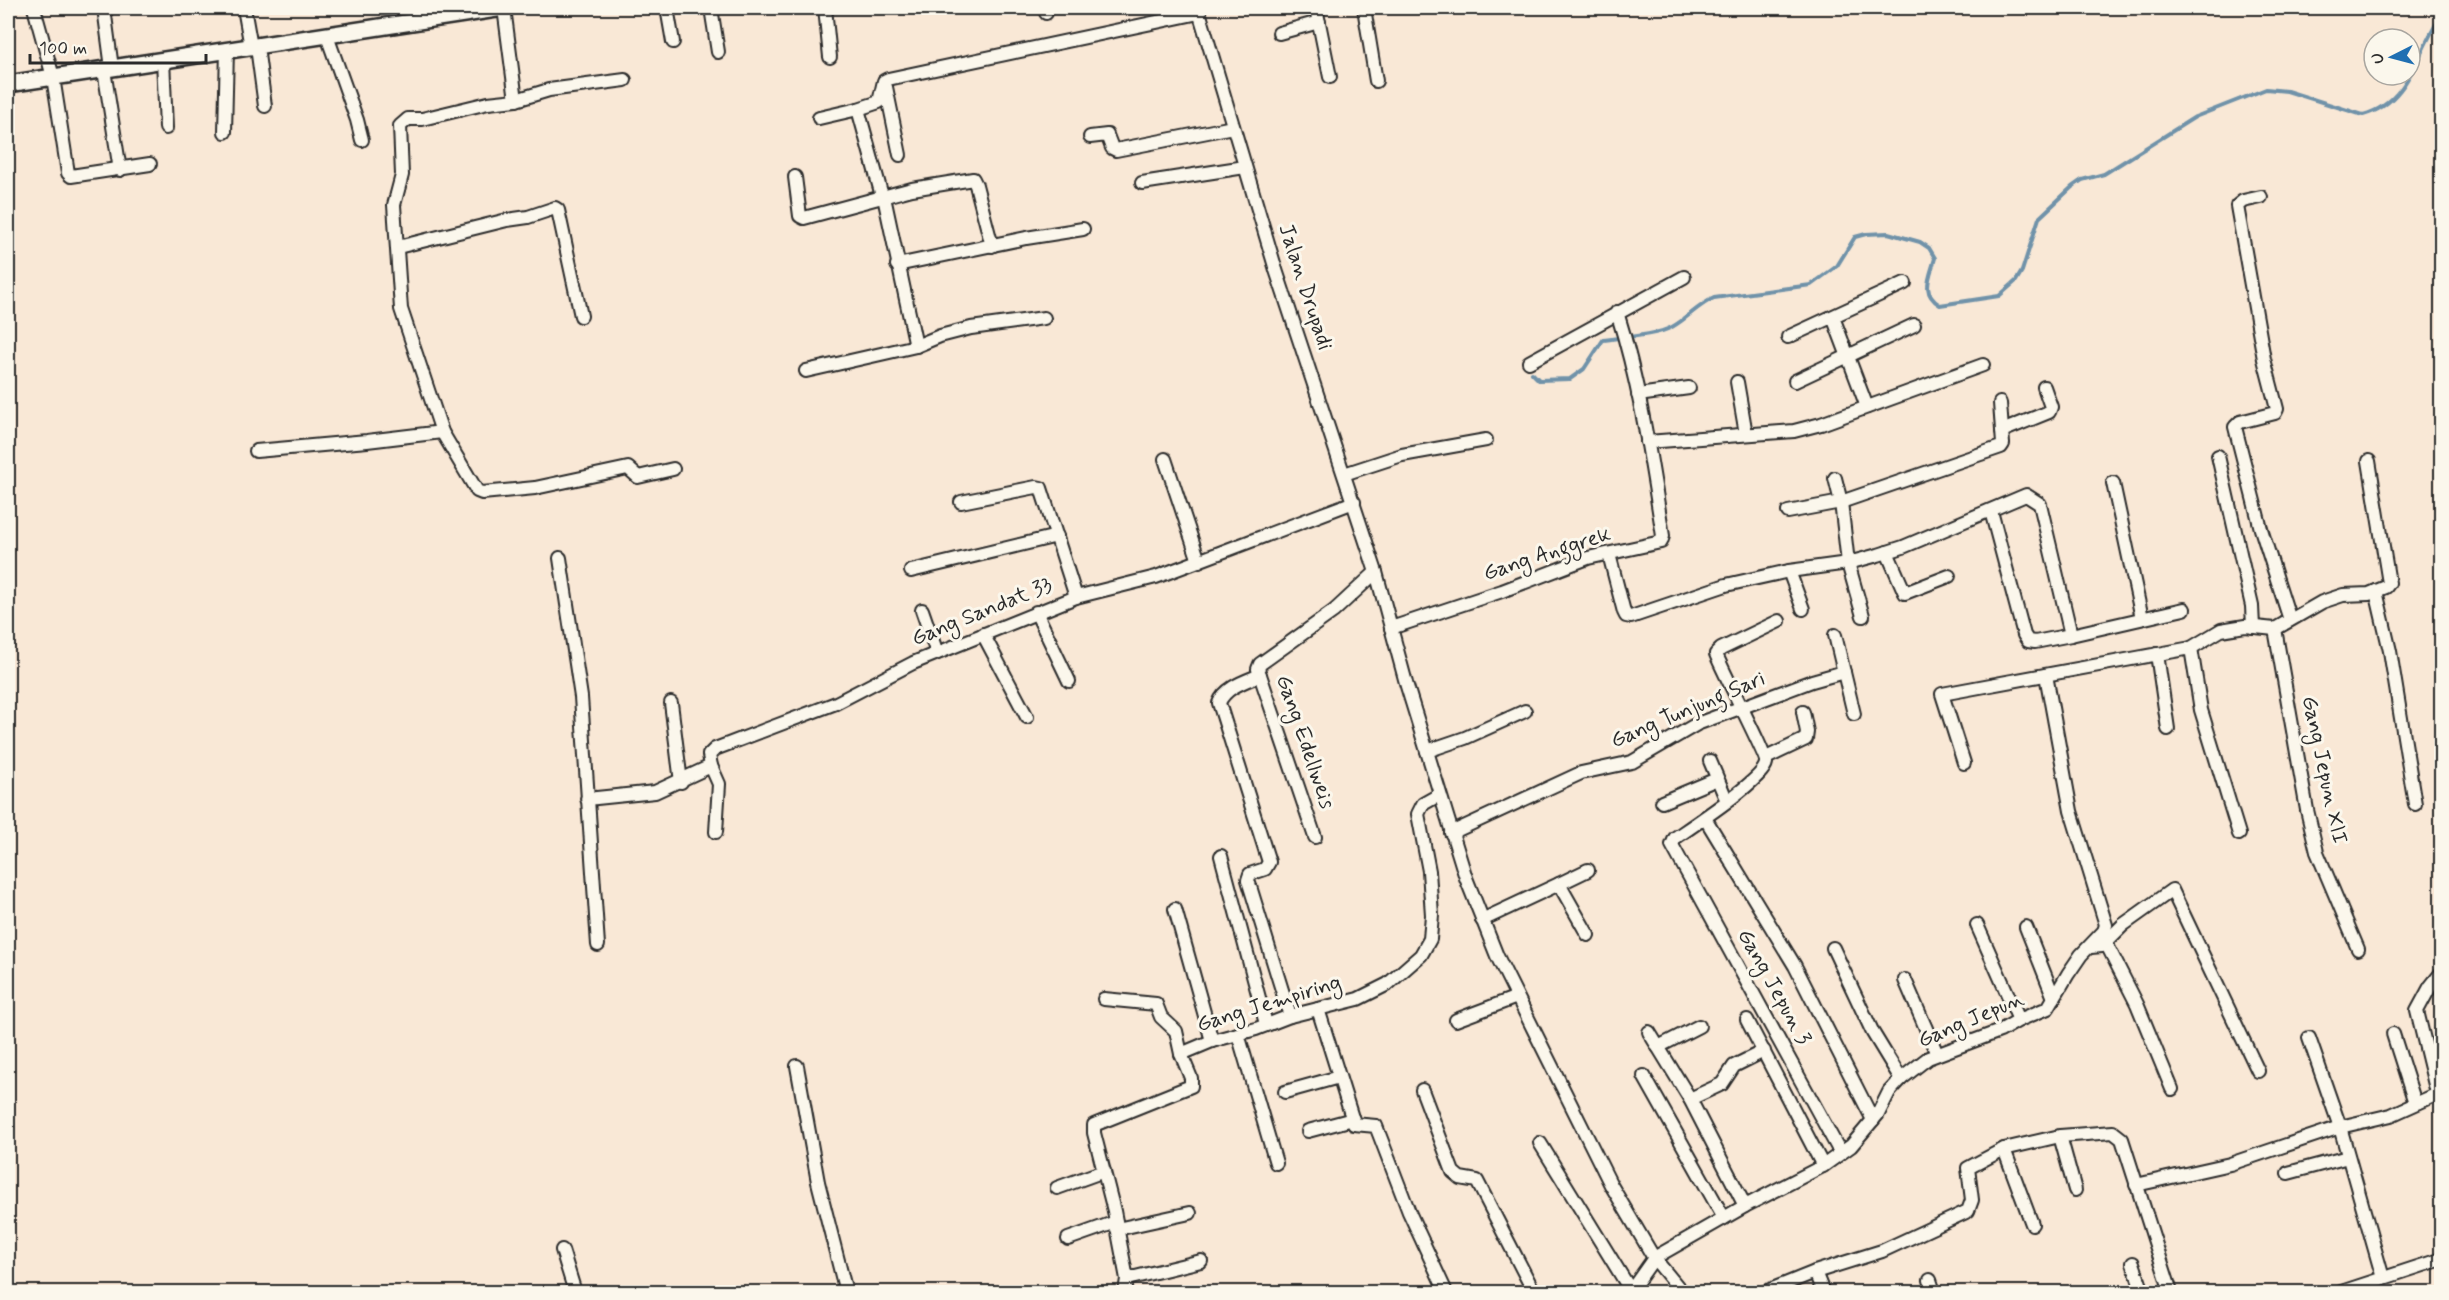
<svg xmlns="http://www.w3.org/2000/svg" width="2449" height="1300" font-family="Mynerve,sans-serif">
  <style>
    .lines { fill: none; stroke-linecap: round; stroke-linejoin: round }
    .stream { stroke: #6f92a9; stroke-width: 4 }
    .minor-casing { stroke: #2b2b2b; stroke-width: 16 }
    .major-casing { stroke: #2b2b2b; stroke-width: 20 }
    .minor { stroke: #fbf7ec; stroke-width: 12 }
    .major { stroke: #fbf7ec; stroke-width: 15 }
    .labels { text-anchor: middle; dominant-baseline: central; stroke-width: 6; stroke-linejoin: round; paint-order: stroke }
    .street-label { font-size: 22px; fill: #2b2b2b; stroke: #fbf7ec }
  </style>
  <rect width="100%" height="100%" fill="#f9e8d6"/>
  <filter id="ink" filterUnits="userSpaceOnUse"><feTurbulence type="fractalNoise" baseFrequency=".0167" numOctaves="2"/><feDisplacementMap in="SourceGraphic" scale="12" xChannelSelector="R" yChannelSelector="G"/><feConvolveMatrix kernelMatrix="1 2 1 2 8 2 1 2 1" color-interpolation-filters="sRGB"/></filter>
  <g filter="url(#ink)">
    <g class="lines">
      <path class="stream" d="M 1532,373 L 1539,380 L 1570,379 L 1584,369 L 1603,340 C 1623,337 1655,336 1672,327 C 1687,319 1698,305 1714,298 L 1811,285 L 1837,266 L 1855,237 L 1866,234 L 1888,233 L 1920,242 L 1929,248 L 1935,258 C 1930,277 1920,293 1940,305 L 1999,296 L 2016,281 L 2022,271 L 2039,218 L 2072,187 L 2082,180 L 2104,174 L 2195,117 L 2266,89 L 2287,91 L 2363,115 C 2410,103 2417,50 2442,15"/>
      <g class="minor-casing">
        <g id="minor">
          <path d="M 34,8 L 53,77 L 68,173 L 71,176 L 150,164"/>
          <path d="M 104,8 L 112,68"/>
          <path d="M 244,8 L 251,47"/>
          <path d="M 504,8 L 516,100"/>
          <path d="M 667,8 L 673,42"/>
          <path d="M 711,8 L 718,52"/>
          <path d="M 825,8 L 830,57"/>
          <path d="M 1045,8 L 1046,13"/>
          <path d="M 1198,8 L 1276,270 L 1376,572 L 1406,683 L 1466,878 L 1497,956 L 1611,1185 L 1654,1258 L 1682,1292"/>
          <path d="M 1316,8 L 1330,77"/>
          <path d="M 1364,8 L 1376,81"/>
          <path d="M 1279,33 L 1319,22"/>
          <path d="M 327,36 L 357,120 L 362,140"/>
          <path d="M 257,47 L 265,106"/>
          <path d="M 163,59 L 166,128"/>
          <path d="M 104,70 L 120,170"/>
          <path d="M 625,80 L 549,90 L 516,100 L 488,103 L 422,119 L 408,119 L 400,126 L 402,175 L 394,205 L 401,309 L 442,432 L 477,491 L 482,493 L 535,488 L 628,468 L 638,477 L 673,469"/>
          <path d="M 886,87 L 900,155"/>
          <path d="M 858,109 L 882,196"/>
          <path d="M 819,118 L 858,109 L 879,102 L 884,81 L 888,79 L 1199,13"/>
          <path d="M 225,132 L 227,49"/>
          <path d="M 1090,137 L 1107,135 L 1112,148 L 1116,150 L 1233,127"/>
          <path d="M 795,177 L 800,216 L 804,218 L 912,189 L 973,179 L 976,185 L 992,246"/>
          <path d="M 1142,183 L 1245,167"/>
          <path d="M 884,197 L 916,346"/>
          <path d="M 2261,197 L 2243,201 L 2237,206 L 2264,359 L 2277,409 L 2275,413 L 2240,422 L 2235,427 L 2261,529 L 2290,620"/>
          <path d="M 398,247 L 507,220 L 528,217 L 555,208 L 558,210 L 581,316"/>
          <path d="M 897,265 L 1026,238 L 1083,229"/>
          <path d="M 1833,317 L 1867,407"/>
          <path d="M 1788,337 L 1905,283"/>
          <path d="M 1529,362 L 1684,277"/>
          <path d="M 806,371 L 916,346 L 940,336 L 971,328 L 1044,318"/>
          <path d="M 1795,381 L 1914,325"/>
          <path d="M 1737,382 L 1746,434"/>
          <path d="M 1638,395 L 1689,388"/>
          <path d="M 2002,431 L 2049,412 L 2051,407 L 2044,387"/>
          <path d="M 1647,442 L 1794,431 L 1821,424 L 1983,365"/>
          <path d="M 256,451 L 367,441 L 442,432"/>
          <path d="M 2218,456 L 2252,606 L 2253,627"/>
          <path d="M 1165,459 L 1199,561"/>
          <path d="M 1344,474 L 1402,455 L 1486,440"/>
          <path d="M 1835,478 L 1841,502 L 1848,563 L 1863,616"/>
          <path d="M 2113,483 L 2142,618"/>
          <path d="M 961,502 L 1036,487 L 1041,488 L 1076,597"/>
          <path d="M 1991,511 L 2024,635 L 2028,641 L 2035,642 L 2071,635 L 2184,609"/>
          <path d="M 1788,512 L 1841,502 L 2001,447 L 2003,444 L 2000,403"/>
          <path d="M 1887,552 L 1905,593 L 1949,576"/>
          <path d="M 1609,554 L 1624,612 L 1626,616 L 1631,617 L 1726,585 L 1789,571 L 1848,563 L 1878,555 L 1903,547 L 2026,495 L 2040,504 L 2071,635"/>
          <path d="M 560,558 L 581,697 L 598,945"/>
          <path d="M 911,571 L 1057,536"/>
          <path d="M 1789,571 L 1803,609"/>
          <path d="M 2376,591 L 2390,651 L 2415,804"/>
          <path d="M 922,610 L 937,653"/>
          <path d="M 1036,612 L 1069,681"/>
          <path d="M 1779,621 L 1721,649 L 1716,654 C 1722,670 1767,756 1766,763 C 1764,779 1691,827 1675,838 L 1672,845 L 1840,1152"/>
          <path d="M 1391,628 L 1502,591 L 1588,558 L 1661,542 L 1663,536 C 1651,461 1640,385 1617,312"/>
          <path d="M 2275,629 L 2307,810 L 2317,852 L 2358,949"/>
          <path d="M 983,634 L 1027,717"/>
          <path d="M 1835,635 L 1854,714"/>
          <path d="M 2191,648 L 2201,710 L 2239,834"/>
          <path d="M 2157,654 L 2168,729"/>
          <path d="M 1260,675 C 1246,681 1225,687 1219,703 L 1269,862 L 1265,869 L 1250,874 L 1248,880 L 1290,1016"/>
          <path d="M 671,703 L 681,782"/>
          <path d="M 1427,751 L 1465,738 L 1525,711"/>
          <path d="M 1766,758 L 1806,739 L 1807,732 L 1803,712"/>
          <path d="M 1710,761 L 1727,801"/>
          <path d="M 1964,763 L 1942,694 L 2191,648 L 2221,630 L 2245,626 L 2275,629 L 2322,602 L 2343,595 L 2369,594 L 2386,587 L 2389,583 L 2369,461"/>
          <path d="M 587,799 L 655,792 L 711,766"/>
          <path d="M 1662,802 L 1717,779"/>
          <path d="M 1705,818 L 1795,966 L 1873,1120"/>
          <path d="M 716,832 L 719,784 L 711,766 L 709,755 L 715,749 L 836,703 L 913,663 L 1076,597 L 1156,577 L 1354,502"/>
          <path d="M 1451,833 L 1581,773 L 1632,762 L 1697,724 L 1812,681 L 1844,672"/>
          <path d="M 1315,837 L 1258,669 L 1260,664 L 1334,611 L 1376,572"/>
          <path d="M 1221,856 L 1266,1024"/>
          <path d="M 1559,884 L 1588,870"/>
          <path d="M 1175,909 L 1212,1041"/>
          <path d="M 1482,920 L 1559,884 L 1588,935"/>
          <path d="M 1977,925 L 2019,1020"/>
          <path d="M 2026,927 L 2054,998"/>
          <path d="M 2106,943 L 2137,1004 L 2172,1089"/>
          <path d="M 2091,947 L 2102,946 L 2123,925 L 2172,890 L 2258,1071"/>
          <path d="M 1833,948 L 1873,1033 L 1901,1079"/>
          <path d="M 1905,980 L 1937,1054"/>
          <path d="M 1104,999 L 1156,1004 L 1161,1017 L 1176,1031 L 1181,1054"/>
          <path d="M 1318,1009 L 1354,1124 L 1376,1126 L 1409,1212 L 1446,1292"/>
          <path d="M 1456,1020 L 1517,997"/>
          <path d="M 1747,1020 L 1823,1166"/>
          <path d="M 1649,1032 L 1690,1099 L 1745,1206"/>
          <path d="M 1238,1034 L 1276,1163"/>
          <path d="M 2393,1034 L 2415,1103"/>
          <path d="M 2309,1038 L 2340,1127 L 2383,1278"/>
          <path d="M 1658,1047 L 1699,1026"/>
          <path d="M 797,1066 L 818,1182 L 846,1292"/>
          <path d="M 1644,1076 L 1724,1218"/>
          <path d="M 1422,1090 L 1453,1172 L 1460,1178 L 1477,1181 L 1534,1292"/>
          <path d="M 1285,1092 L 1339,1077"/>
          <path d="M 2437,1093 L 2417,1011 L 2430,987 L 2442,972"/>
          <path d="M 1690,1099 L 1722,1084 L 1734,1066 L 1764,1051"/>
          <path d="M 1308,1131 L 1353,1119"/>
          <path d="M 2060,1136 L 2075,1190"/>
          <path d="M 1540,1143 L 1631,1291"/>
          <path d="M 2004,1149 L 2032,1224"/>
          <path d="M 2288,1173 L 2348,1157"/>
          <path d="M 2136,1185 L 2230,1164 L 2340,1127 L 2391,1115 L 2442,1092"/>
          <path d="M 1057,1188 L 1104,1171"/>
          <path d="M 1117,1229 L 1190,1213"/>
          <path d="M 1068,1239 L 1116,1222"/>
          <path d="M 562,1250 L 575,1292"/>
          <path d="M 2133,1263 L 2143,1292"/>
          <path d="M 1815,1272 L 1823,1292"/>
          <path d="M 1127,1279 L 1201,1261"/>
          <path d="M 1930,1280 L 1934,1292"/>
          <path d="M 1125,1292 L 1127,1279 L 1114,1211 L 1094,1133 L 1094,1125 L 1191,1086 L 1191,1078 L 1181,1054 L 1212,1041 L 1256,1029 L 1290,1016 L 1358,999 L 1388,984 L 1421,955 L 1430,939 L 1432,915 L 1429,871 L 1418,814 L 1423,804 L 1439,795"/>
          <path d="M 1630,1292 L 1654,1258 L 1745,1206 L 1823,1166 L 1851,1146 L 1878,1114 L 1889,1092 L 1901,1079 L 1928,1058 L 2000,1031 L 2019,1020 L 2048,1008 L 2068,974 L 2081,955 L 2104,931 L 2106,925 L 2071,811 L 2046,675"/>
          <path d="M 1765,1292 L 1815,1272 L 1882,1251 L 1968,1211 L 1972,1200 L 1968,1168 L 2004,1149 L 2060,1136 L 2113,1132 L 2122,1139 L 2171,1292"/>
          <path d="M 2341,1292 L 2442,1259"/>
        </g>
      </g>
      <g class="major-casing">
        <path id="major" d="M 8,84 L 503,8"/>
      </g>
      <use href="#minor" class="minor"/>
      <use href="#major" class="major"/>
    </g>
  </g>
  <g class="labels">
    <g class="street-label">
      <text transform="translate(1305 287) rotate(72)">Jalan Drupadi</text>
      <text transform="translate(1547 554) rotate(-18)">Gang Anggrek</text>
      <text transform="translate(982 612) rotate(-22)">Gang Sandat 33</text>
      <text transform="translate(1688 710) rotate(-23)">Gang Tunjung Sari</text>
      <text transform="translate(1305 742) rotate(71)">Gang Edellweis</text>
      <text transform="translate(2324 770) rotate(78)">Gang Jepun XII</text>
      <text transform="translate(1774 987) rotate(61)">Gang Jepun 3</text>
      <text transform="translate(1269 1004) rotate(-17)">Gang Jempiring</text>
      <text transform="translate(1971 1020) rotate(-23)">Gang Jepun</text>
    </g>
  </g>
  <rect width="2449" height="1300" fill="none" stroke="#fbf7ec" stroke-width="30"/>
  <rect x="15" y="15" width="2419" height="1270" fill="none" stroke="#2b2b2b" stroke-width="2" filter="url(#ink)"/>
  <g transform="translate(2392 57) rotate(264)"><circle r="28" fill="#fbf7ec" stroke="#a8a59f" stroke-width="1.5"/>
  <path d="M0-4.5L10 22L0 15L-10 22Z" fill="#1f6fb2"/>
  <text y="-9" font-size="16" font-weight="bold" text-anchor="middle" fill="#2b2b2b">U</text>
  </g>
  <path d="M30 54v9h176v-9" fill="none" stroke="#2b2b2b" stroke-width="3"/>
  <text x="39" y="54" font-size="18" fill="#2b2b2b" stroke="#fbf7ec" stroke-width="4.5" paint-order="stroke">100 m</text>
</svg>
